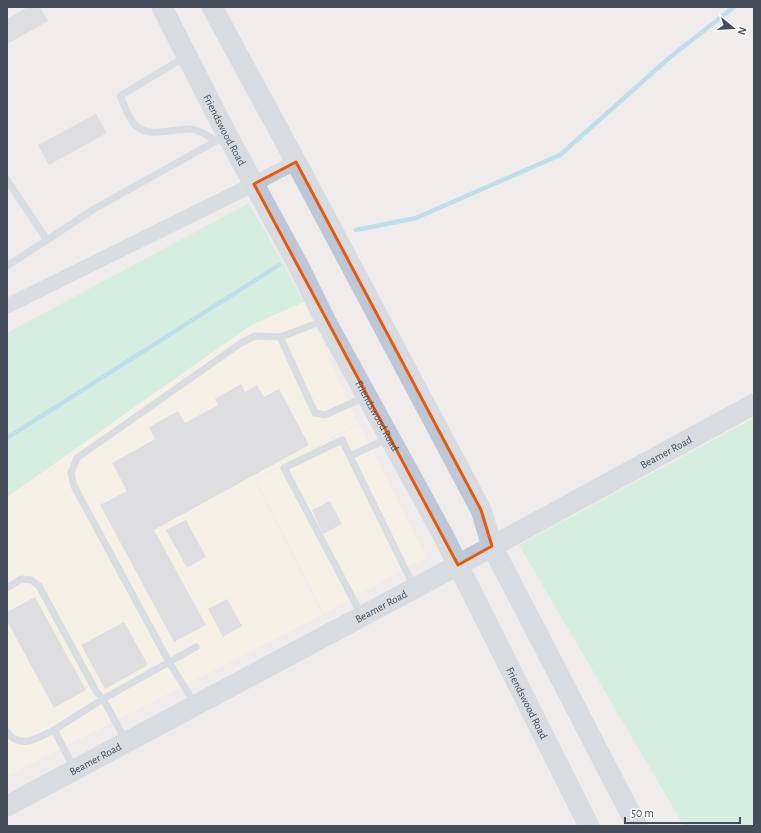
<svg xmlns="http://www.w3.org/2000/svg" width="761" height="833" font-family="'Alegreya Sans',sans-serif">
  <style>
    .commercial { fill: #fcf7e3 }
    .green { fill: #b8efd2 }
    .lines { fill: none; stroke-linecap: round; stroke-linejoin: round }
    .stream { stroke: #84cded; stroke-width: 4.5 }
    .building { fill: #cbcdd4 }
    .service { stroke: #bec7d2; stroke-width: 7 }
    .minor { stroke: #bec7d2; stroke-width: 15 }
    .secondary { stroke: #bdc7d6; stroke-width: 21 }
    .marked { fill: none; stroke: #e8590c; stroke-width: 3; stroke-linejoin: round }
    .labels { text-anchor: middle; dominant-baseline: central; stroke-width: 3; stroke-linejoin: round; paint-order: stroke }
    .street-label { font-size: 11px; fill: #444d59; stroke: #fff }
  </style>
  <rect width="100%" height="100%" fill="#efeceb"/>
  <g class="commercial">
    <path d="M 304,302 L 358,423 L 254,480 L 322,615 L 7,776 L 7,497 L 251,325 Z"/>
    <path d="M 359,424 L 426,557 L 324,614 L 256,480 Z"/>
  </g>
  <g class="green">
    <path d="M 249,203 L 304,302 L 251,325 L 7,497 L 7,333 Z"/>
    <path d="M 754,418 L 754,826 L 684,826 L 519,545 Z"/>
  </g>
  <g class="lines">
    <g class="stream">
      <path d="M 356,230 L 416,218 L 560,155 L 669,58 L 734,7"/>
      <path d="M 7,438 L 279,265"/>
    </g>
  </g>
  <g class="building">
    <path d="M 28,7 L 40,7 L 48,21 L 7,44 L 7,19 Z"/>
    <path d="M 96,114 L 107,133 L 49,165 L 38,145 Z"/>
    <path d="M 241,384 L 245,392 L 257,385 L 264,397 L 279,389 L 309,445 L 154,530 L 206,625 L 174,642 L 100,505 L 127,491 L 112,463 L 155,439 L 149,427 L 178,411 L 185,423 L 218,405 L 215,399 Z"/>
    <path d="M 330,501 L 342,524 L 323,534 L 312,510 Z"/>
    <path d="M 186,520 L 206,557 L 187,568 L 166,530 Z"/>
    <path d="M 35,597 L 86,690 L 54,708 L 7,621 L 7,612 Z"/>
    <path d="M 227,599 L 242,626 L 223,637 L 208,609 Z"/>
    <path d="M 124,622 L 148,665 L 105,689 L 81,645 Z"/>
  </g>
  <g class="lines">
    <g class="service">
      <path d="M 185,57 L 120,96 C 124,104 127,114 132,121 C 145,141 172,128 191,129 C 200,130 209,136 216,141"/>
      <path d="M 7,180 L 47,240 L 7,266"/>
      <path d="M 47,240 L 94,209 L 225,136"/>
      <path d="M 280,337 L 315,413 L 325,415 L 365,397"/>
      <path d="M 350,456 L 389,438"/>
      <path d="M 7,588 L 21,579 L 31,580 L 39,586 L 96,691 L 103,699 L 126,741"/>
      <path d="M 361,614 L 284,468 L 342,440 L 414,587"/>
      <path d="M 195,704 L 169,662 L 74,486 L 71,473 L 77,458 L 241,343 L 255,336 L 280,337 L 323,321"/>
      <path d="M 7,732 C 19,750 39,738 54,730"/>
      <path d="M 74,768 L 54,730 L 103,699 L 196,647"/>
    </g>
    <path class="minor" d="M 7,306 L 254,184 L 296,162"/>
    <g class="secondary">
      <path id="s1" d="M 162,7 L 227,135 L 298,265 L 325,320 L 443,535 L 589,826"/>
      <path d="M 212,7 L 296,162 L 481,510 L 492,546 L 637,826"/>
      <path id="s2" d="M 7,806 L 458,565 L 754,404"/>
    </g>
  </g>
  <path d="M0 0H761V833H0ZM 296,162 L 481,510 L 492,546 L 458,565 L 254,184 Z" fill="#efeceb" fill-opacity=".55" fill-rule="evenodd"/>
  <path class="marked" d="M 296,162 L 481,510 L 492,546 L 458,565 L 254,184 Z"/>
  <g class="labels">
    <g class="street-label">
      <text stroke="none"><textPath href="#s1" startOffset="138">Friendswood Road</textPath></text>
      <text stroke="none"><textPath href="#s1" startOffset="462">Friendswood Road</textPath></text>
      <text stroke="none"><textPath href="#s2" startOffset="748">Beamer Road</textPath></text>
      <text stroke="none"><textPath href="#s2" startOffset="424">Beamer Road</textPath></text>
      <text stroke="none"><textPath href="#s1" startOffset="786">Friendswood Road</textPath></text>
      <text stroke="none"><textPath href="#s2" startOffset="100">Beamer Road</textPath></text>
    </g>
  </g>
  <rect width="761" height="833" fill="none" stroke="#444d59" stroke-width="16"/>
  <g transform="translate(733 28) rotate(108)" stroke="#ffffff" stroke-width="3" paint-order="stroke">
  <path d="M0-3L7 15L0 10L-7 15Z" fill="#444d59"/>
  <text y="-6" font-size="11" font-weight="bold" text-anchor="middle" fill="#444d59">N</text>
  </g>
  <path d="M625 817v6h115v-6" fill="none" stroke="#444d59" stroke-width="2"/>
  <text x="631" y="817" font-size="12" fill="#444d59" stroke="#ffffff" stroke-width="3" paint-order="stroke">50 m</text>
</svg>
